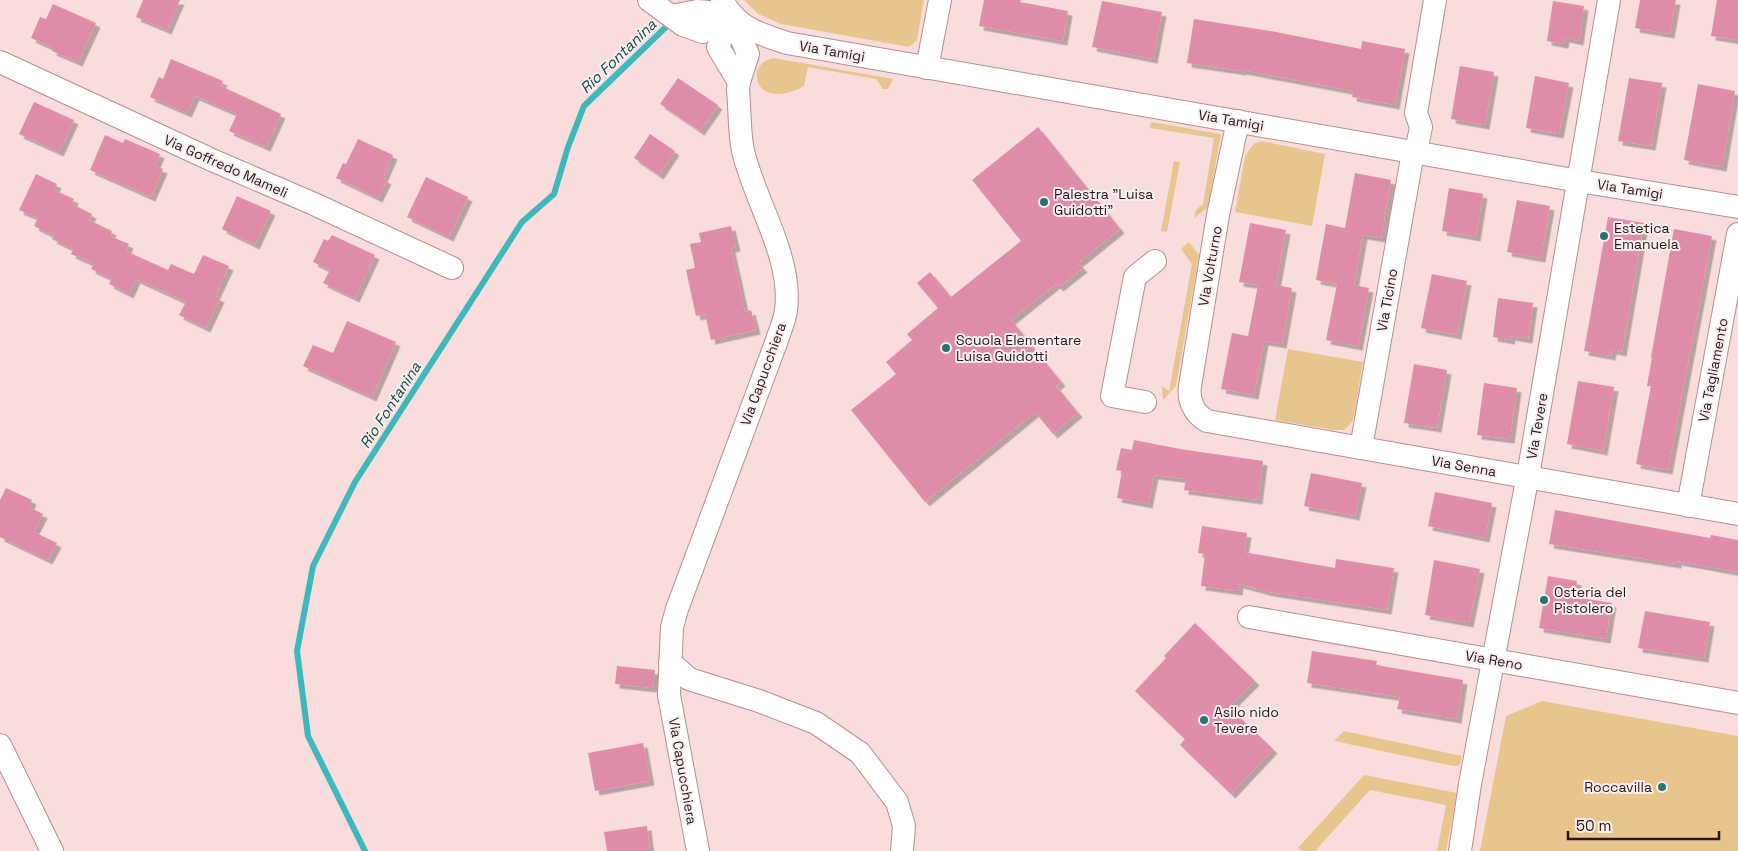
<svg xmlns="http://www.w3.org/2000/svg" width="1738" height="851" font-family="'Space Grotesk',sans-serif">
  <style>
    .green { fill: #e9c58e }
    .lines { fill: none; stroke-linecap: round; stroke-linejoin: round }
    .stream { stroke: #3db9bc; stroke-width: 6 }
    .building { fill: #e08da9; filter: url(#shadow) }
    .minor-casing { stroke: #b98d8e; stroke-width: 24 }
    .minor { stroke: #fff; stroke-width: 22 }
    .poi-dot { fill: #287375; stroke: #f9efee; stroke-width: 2 }
    .labels { text-anchor: middle; dominant-baseline: central; stroke-width: 4; stroke-linejoin: round; paint-order: stroke }
    .street-label { font-size: 14px; fill: #281718; stroke: #f9efee }
    .poi-label { font-size: 14px; fill: #281718; stroke: #f9efee; text-anchor: start }
    .water-label { font-size: 15px; font-style: italic; fill: #114748; stroke: #f9efee }
  </style>
  <defs>
    <filter id="shadow"><feDropShadow dx="4.5" dy="4.5" stdDeviation="0" flood-color="#0004"/></filter>
  </defs>
  <rect width="100%" height="100%" fill="#f9dcdc"/>
  <g class="green">
    <path d="M 744,0 L 924,0 L 917,40 L 909,47 L 781,24 L 758,14 Z"/>
    <path d="M 773,58 L 893,79 L 888,89 L 883,89 L 876,79 L 808,67 L 804,86 C 755,113 743,64 773,58 Z"/>
    <path d="M 1151,122 L 1221,134 L 1208,207 L 1194,218 L 1196,210 L 1203,204 L 1214,138 L 1150,128 Z"/>
    <path d="M 1262,141 L 1325,154 L 1312,226 L 1235,212 L 1245,157 C 1249,149 1253,142 1262,141 Z"/>
    <path d="M 1174,161 L 1180,162 L 1167,232 L 1161,231 Z"/>
    <path d="M 1189,242 L 1199,255 L 1176,386 L 1163,400 L 1162,386 L 1169,391 L 1192,264 L 1181,249 Z"/>
    <path d="M 1288,349 L 1363,362 L 1354,416 L 1352,422 L 1344,430 L 1334,430 L 1275,420 Z"/>
    <path d="M 1542,701 L 1738,736 L 1738,851 L 1480,851 L 1506,716 Z"/>
    <path d="M 1344,731 L 1462,756 L 1460,764 L 1457,766 L 1453,766 L 1334,741 Z"/>
    <path d="M 1364,775 L 1457,793 L 1446,851 L 1437,851 L 1446,805 L 1370,790 L 1315,851 L 1302,851 L 1298,848 Z"/>
  </g>
  <g class="lines">
    <path class="stream" d="M 365,851 L 308,736 L 297,651 L 313,566 L 355,482 L 522,222 L 554,194 L 568,147 L 584,106 L 668,25"/>
  </g>
  <g class="building">
    <path d="M 143,0 L 180,0 L 167,30 L 136,17 Z"/>
    <path d="M 984,0 L 1021,0 L 1020,2 L 1068,11 L 1063,41 L 979,26 Z"/>
    <path d="M 1640,0 L 1676,0 L 1670,34 L 1635,28 Z"/>
    <path d="M 1717,0 L 1738,0 L 1738,40 L 1711,36 Z"/>
    <path d="M 1102,1 L 1162,12 L 1153,59 L 1092,47 Z"/>
    <path d="M 1553,1 L 1584,6 L 1579,41 L 1565,38 L 1564,44 L 1547,41 Z"/>
    <path d="M 53,4 L 96,23 L 78,62 L 52,51 L 53,48 L 31,38 L 40,17 L 46,19 Z"/>
    <path d="M 1194,19 L 1276,32 L 1361,49 L 1362,41 L 1405,49 L 1395,105 L 1352,97 L 1353,91 L 1242,70 L 1242,71 L 1187,63 Z"/>
    <path d="M 171,59 L 223,81 L 221,86 L 281,114 L 266,147 L 229,131 L 237,114 L 195,96 L 187,113 L 150,97 L 159,77 L 163,79 Z"/>
    <path d="M 1460,66 L 1494,72 L 1485,125 L 1451,119 Z"/>
    <path d="M 1535,76 L 1569,83 L 1559,134 L 1526,128 Z"/>
    <path d="M 678,78 L 718,105 L 700,131 L 660,104 Z"/>
    <path d="M 1629,78 L 1662,83 L 1651,146 L 1618,141 Z"/>
    <path d="M 1698,84 L 1735,91 L 1722,167 L 1684,160 Z"/>
    <path d="M 34,102 L 74,120 L 59,152 L 19,134 Z"/>
    <path d="M 1038,127 L 1120,229 L 1078,263 L 1083,268 L 1059,287 L 1056,284 L 1011,320 L 1061,382 L 1056,386 L 1078,413 L 1053,434 L 1035,412 L 925,502 L 851,410 L 896,374 L 886,362 L 912,340 L 907,334 L 938,308 L 917,283 L 930,272 L 951,297 L 1021,241 L 972,180 Z"/>
    <path d="M 650,134 L 675,151 L 659,175 L 634,158 Z"/>
    <path d="M 105,135 L 123,143 L 125,139 L 160,154 L 155,166 L 163,169 L 151,197 L 90,170 Z"/>
    <path d="M 358,139 L 393,155 L 383,178 L 387,180 L 378,198 L 336,178 L 343,163 L 346,164 Z"/>
    <path d="M 1355,173 L 1391,180 L 1381,238 L 1363,235 L 1354,285 L 1369,288 L 1358,346 L 1326,340 L 1337,284 L 1316,280 L 1326,224 L 1345,228 Z"/>
    <path d="M 36,174 L 57,184 L 54,190 L 74,199 L 72,204 L 92,214 L 89,220 L 112,231 L 110,236 L 129,244 L 126,251 L 168,270 L 171,264 L 194,274 L 203,255 L 229,266 L 215,296 L 220,298 L 206,328 L 179,315 L 186,302 L 136,279 L 129,294 L 109,284 L 112,279 L 91,269 L 94,264 L 71,254 L 73,249 L 52,239 L 54,236 L 34,226 L 38,218 L 19,210 Z"/>
    <path d="M 426,177 L 468,197 L 449,237 L 407,217 Z"/>
    <path d="M 1449,188 L 1483,194 L 1476,237 L 1442,231 Z"/>
    <path d="M 237,196 L 271,211 L 255,245 L 222,229 Z"/>
    <path d="M 1517,200 L 1550,206 L 1541,258 L 1507,252 Z"/>
    <path d="M 1608,217 L 1644,223 L 1622,352 L 1612,350 L 1611,356 L 1584,351 Z"/>
    <path d="M 1250,223 L 1286,230 L 1276,285 L 1292,288 L 1282,344 L 1264,341 L 1254,395 L 1221,389 L 1232,333 L 1248,336 L 1258,285 L 1239,282 Z"/>
    <path d="M 731,226 L 736,247 L 731,248 L 745,312 L 751,310 L 756,330 L 711,340 L 705,314 L 696,316 L 686,270 L 695,268 L 690,244 L 701,242 L 699,233 Z"/>
    <path d="M 1674,229 L 1712,236 L 1668,470 L 1636,464 L 1651,386 L 1647,386 L 1652,357 L 1651,357 Z"/>
    <path d="M 332,235 L 375,255 L 355,298 L 323,283 L 330,270 L 313,262 L 324,239 L 328,241 Z"/>
    <path d="M 1432,274 L 1467,281 L 1457,335 L 1421,328 Z"/>
    <path d="M 1498,298 L 1533,303 L 1528,339 L 1511,336 L 1510,340 L 1493,337 Z"/>
    <path d="M 347,321 L 396,342 L 372,397 L 303,366 L 313,345 L 333,353 Z"/>
    <path d="M 1414,364 L 1447,370 L 1437,428 L 1404,423 Z"/>
    <path d="M 1578,381 L 1614,387 L 1603,451 L 1567,444 Z"/>
    <path d="M 1484,383 L 1517,388 L 1510,439 L 1477,435 Z"/>
    <path d="M 1134,440 L 1180,449 L 1263,461 L 1258,500 L 1184,490 L 1186,479 L 1154,475 L 1148,504 L 1117,498 L 1122,471 L 1116,470 L 1121,448 L 1132,450 Z"/>
    <path d="M 1311,473 L 1362,483 L 1355,516 L 1304,506 Z"/>
    <path d="M 6,488 L 32,500 L 29,507 L 43,514 L 34,532 L 57,543 L 48,560 L 0,537 L 0,500 Z"/>
    <path d="M 1435,492 L 1492,503 L 1485,538 L 1428,526 Z"/>
    <path d="M 1555,510 L 1710,538 L 1711,535 L 1738,540 L 1738,572 L 1677,561 L 1677,564 L 1549,544 Z"/>
    <path d="M 1202,526 L 1247,533 L 1244,552 L 1335,568 L 1336,559 L 1394,568 L 1387,610 L 1269,592 L 1239,584 L 1238,591 L 1201,586 L 1205,554 L 1198,553 Z"/>
    <path d="M 1434,560 L 1480,569 L 1469,623 L 1425,615 Z"/>
    <path d="M 1548,576 L 1577,581 L 1575,597 L 1612,603 L 1606,639 L 1539,628 Z"/>
    <path d="M 1645,611 L 1710,622 L 1704,658 L 1638,648 Z"/>
    <path d="M 1195,623 L 1255,681 L 1229,707 L 1273,749 L 1231,794 L 1180,745 L 1185,739 L 1135,691 L 1166,658 L 1164,656 Z"/>
    <path d="M 1312,651 L 1377,661 L 1376,665 L 1463,680 L 1457,719 L 1397,709 L 1400,697 L 1307,683 Z"/>
    <path d="M 617,666 L 655,670 L 653,688 L 615,684 Z"/>
    <path d="M 643,743 L 650,781 L 595,791 L 588,753 Z"/>
    <path d="M 647,826 L 650,851 L 607,851 L 604,832 Z"/>
  </g>
  <g class="lines">
    <g class="minor-casing">
      <g id="minor">
        <path d="M 649,0 L 683,25 L 703,32 L 731,14"/>
        <path d="M 722,0 C 738,29 758,33 787,43 L 1579,181 L 1738,207"/>
        <path d="M 671,16 L 697,11 L 731,14"/>
        <path d="M 0,62 L 212,160 L 314,204 L 452,268"/>
        <path d="M 927,68 L 940,0"/>
        <path d="M 1238,121 L 1218,215 L 1190,386 C 1188,400 1194,414 1207,421 L 1738,514"/>
        <path d="M 1416,152 L 1421,127 L 1416,113 L 1435,0"/>
        <path d="M 1145,402 L 1112,396 L 1135,277 L 1155,261"/>
        <path d="M 1361,448 L 1413,152"/>
        <path d="M 1688,506 L 1738,234"/>
        <path d="M 1249,617 L 1738,703"/>
        <path d="M 670,662 L 689,679 L 759,701 L 816,723 L 860,753 L 897,802 L 904,826 L 902,851"/>
        <path d="M 0,745 L 52,851"/>
        <path d="M 698,851 L 669,695 L 672,627 L 677,609 L 777,340 C 780,330 785,320 786,310 C 793,258 755,202 743,151 C 739,132 740,110 738,90 L 739,82 L 748,54 L 731,14 L 718,47 L 739,82"/>
        <path d="M 1460,851 L 1470,784 L 1530,464 L 1609,0"/>
      </g>
    </g>
    <use href="#minor" class="minor"/>
  </g>
  <g class="poi-dot">
    <circle cx="1044" cy="202" r="5"/>
    <circle cx="1604" cy="236" r="5"/>
    <circle cx="946" cy="348" r="5"/>
    <circle cx="1544" cy="600" r="5"/>
    <circle cx="1204" cy="720" r="5"/>
    <circle cx="1662" cy="787" r="5"/>
  </g>
  <g class="labels">
    <g class="street-label">
      <text transform="translate(832 51) rotate(10)">Via Tamigi</text>
      <text transform="translate(1231 120) rotate(10)">Via Tamigi</text>
      <text transform="translate(226 166) rotate(24)">Via Goffredo Mameli</text>
      <text transform="translate(1630 189) rotate(9)">Via Tamigi</text>
      <text transform="translate(1210 266) rotate(-80)">Via Volturno</text>
      <text transform="translate(1387 300) rotate(-80)">Via Ticino</text>
      <text transform="translate(1713 370) rotate(-79)">Via Tagliamento</text>
      <text transform="translate(763 374) rotate(-70)">Via Capucchiera</text>
      <text transform="translate(1537 426) rotate(-80)">Via Tevere</text>
      <text transform="translate(1464 466) rotate(10)">Via Senna</text>
      <text transform="translate(1494 660) rotate(10)">Via Reno</text>
      <text transform="translate(683 771) rotate(80)">Via Capucchiera</text>
    </g>
    <g class="poi-label">
      <text x="1054" y="194">Palestra "Luisa<tspan x="1054" dy="16">Guidotti"</tspan></text>
      <text x="1614" y="228">Estetica<tspan x="1614" dy="16">Emanuela</tspan></text>
      <text x="956" y="340">Scuola Elementare<tspan x="956" dy="16">Luisa Guidotti</tspan></text>
      <text x="1554" y="592">Osteria del<tspan x="1554" dy="16">Pistolero</tspan></text>
      <text x="1214" y="712">Asilo nido<tspan x="1214" dy="16">Tevere</tspan></text>
      <text x="1652" y="787" text-anchor="end">Roccavilla</text>
    </g>
    <g class="water-label">
      <text transform="translate(618 56) rotate(-44)">Rio Fontanina</text>
      <text transform="translate(390 405) rotate(-57)">Rio Fontanina</text>
    </g>
  </g>
  <path d="M1568 831v8h151v-8" fill="none" stroke="#281718" stroke-width="2.5"/>
  <text x="1576" y="831" font-size="15" fill="#281718" stroke="#f9efee" stroke-width="4" paint-order="stroke">50 m</text>
</svg>
